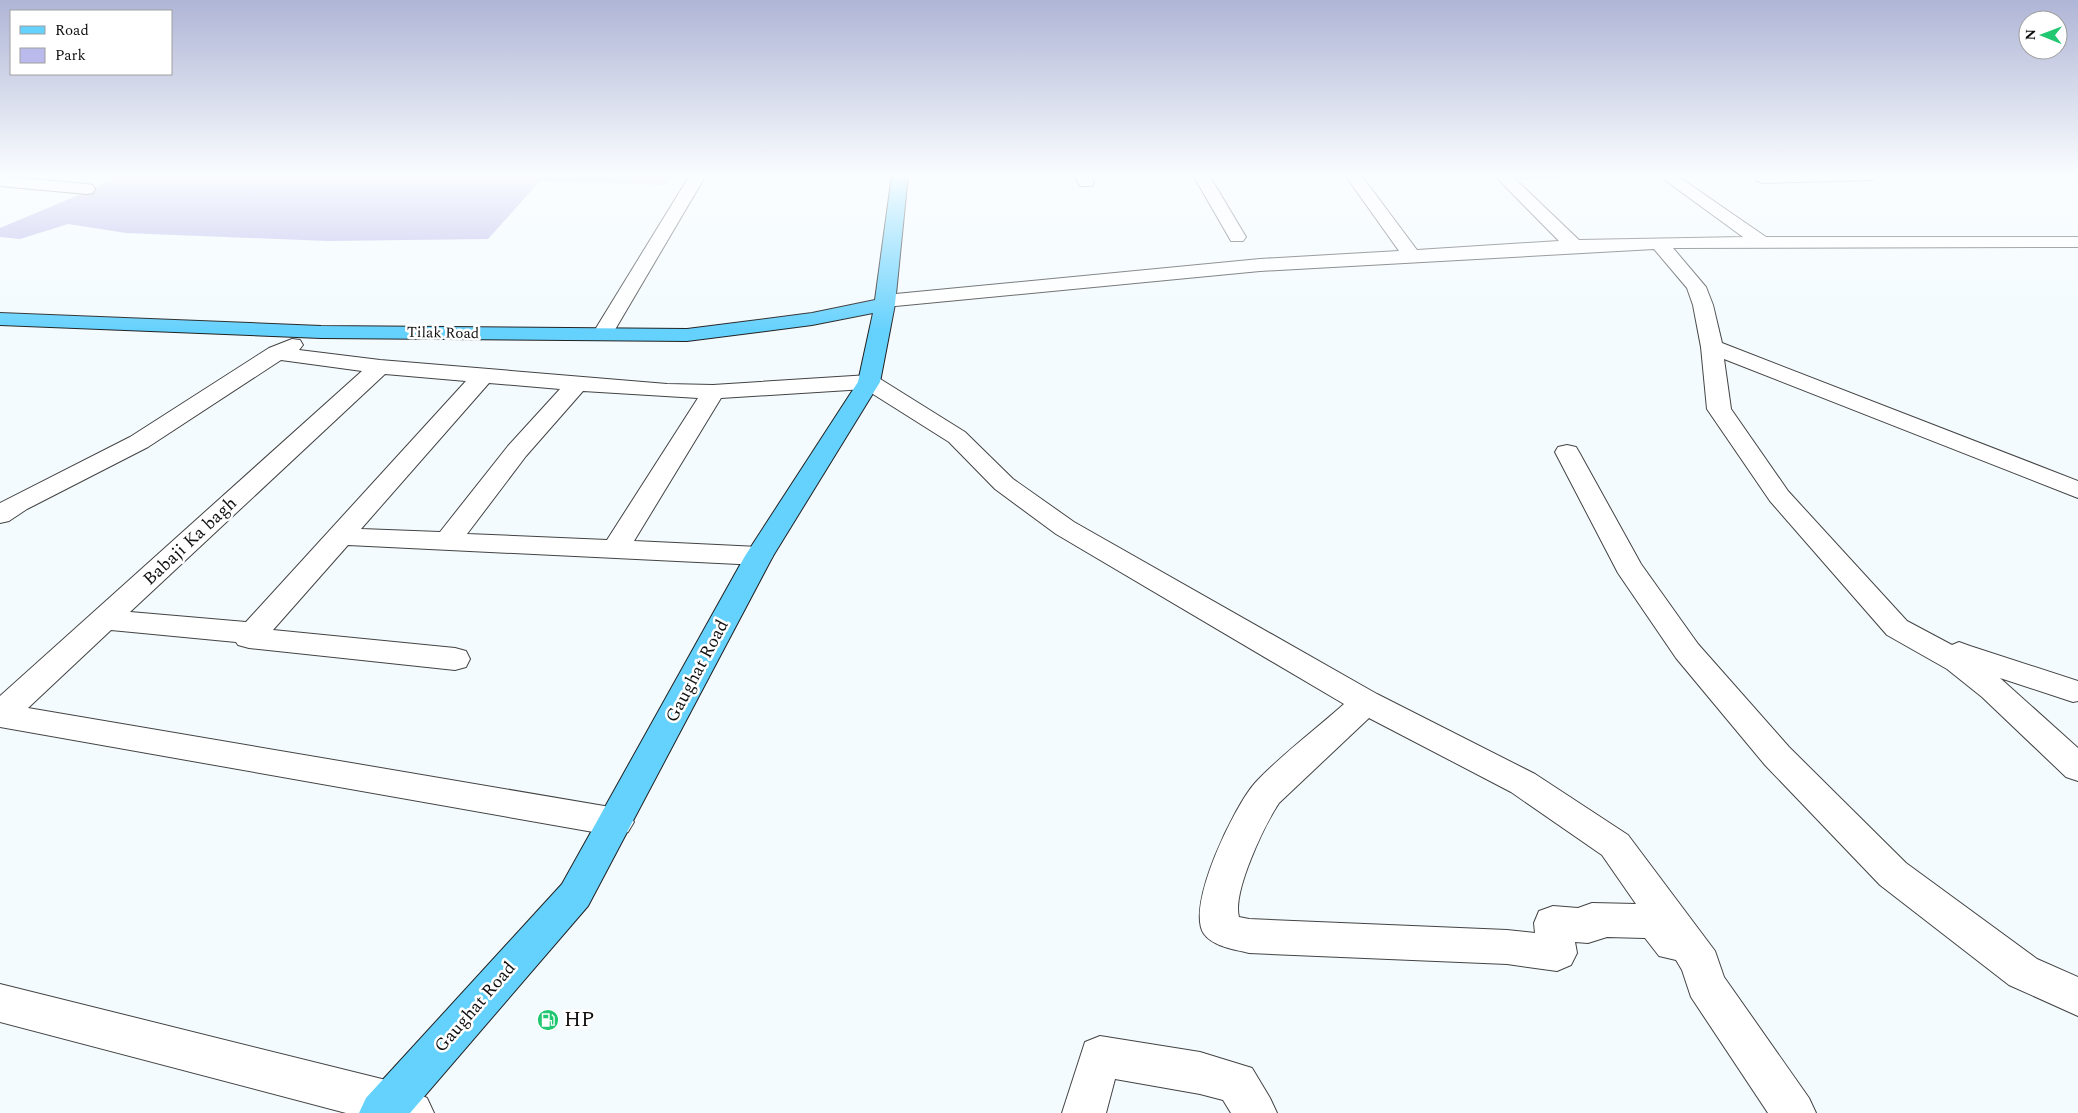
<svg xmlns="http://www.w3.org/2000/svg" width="2078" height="1113" font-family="Spectral,serif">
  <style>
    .green { fill: #bbbaec }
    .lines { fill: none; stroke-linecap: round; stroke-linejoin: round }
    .minor-casing { stroke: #434343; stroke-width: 2 }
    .major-casing { stroke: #212121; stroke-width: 2 }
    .minor { fill: #fff; fill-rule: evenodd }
    .major { fill: #65d1fd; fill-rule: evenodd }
    .labels { text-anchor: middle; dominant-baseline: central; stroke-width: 5; stroke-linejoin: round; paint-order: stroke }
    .far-street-label { font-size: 15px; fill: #101010; stroke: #fff }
    .street-label { font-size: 18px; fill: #101010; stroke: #fff }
    .near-poi-label { font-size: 21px; fill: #101010; stroke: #fff; text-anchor: start }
  </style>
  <rect width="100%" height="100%" fill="#f3fbff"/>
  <g class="green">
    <path d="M 120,175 L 673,175 L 665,185 L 540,181 L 488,239 L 327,241 L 126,233 L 68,224 L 20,239 L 0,237 L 0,228 L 93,189 Z"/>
    <path d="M 1515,175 L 1629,175 L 1630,176 L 1520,179 Z"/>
  </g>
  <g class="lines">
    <g class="minor-casing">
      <g id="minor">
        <path d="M 690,175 L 706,175 L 613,333 L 610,337 L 603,339 L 596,337 L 593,333 Z"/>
        <path d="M 1074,175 L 1090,175 L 1094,182 L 1092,186 L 1080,186 Z"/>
        <path d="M 1193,175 L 1209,175 L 1246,237 L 1243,241 L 1231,241 Z"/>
        <path d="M 1345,175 L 1361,175 L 1417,250 L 1559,241 L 1494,175 L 1511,175 L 1579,240 L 1743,237 L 1658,175 L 1676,175 L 1766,237 L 2078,237 L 2078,247 L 1673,248 L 1706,287 L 1713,305 L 1722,343 L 2078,481 L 2078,498 L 1724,359 L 1731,409 L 1788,491 L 1907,621 L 1952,645 L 1959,642 L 1970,646 L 2078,681 L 2078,701 L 2073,702 L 2000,678 L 2078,748 L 2078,781 L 2066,777 L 1982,697 L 1947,669 L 1887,635 L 1770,501 L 1707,409 L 1701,347 L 1693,305 L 1687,288 L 1654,249 L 1260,271 L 885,307 L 878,305 L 875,301 L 878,297 L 885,295 L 1260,259 L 1399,251 Z"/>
        <path d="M 1757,175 L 1880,175 L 1872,180 L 1763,183 L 1757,181 L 1755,178 Z"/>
        <path d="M 0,176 L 87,184 L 93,185 L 95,189 L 93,193 L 87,194 L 0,186 Z"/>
        <path d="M 292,339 L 300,340 L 303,345 L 299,350 L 380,360 L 667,384 L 713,385 L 869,375 L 877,377 L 965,432 L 1013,479 L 1074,522 L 1377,694 L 1535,774 L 1628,835 L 1715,951 L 1724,977 L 1809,1098 L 1816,1113 L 1768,1113 L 1691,997 L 1682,970 L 1676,960 L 1659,956 L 1645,938 L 1607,937 L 1588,943 L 1575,942 L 1577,953 L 1571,965 L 1557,971 L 1507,964 L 1249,953 C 1234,949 1214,947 1204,934 C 1185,907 1235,805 1255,783 C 1282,754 1315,730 1344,704 L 1056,534 L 995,489 L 949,442 L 865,389 L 721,398 L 634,541 L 759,547 L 769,550 L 773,556 L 769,562 L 759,565 L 348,545 L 273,630 L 455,648 L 466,651 L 470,659 L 466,667 L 455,670 L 249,648 L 238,645 L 236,642 L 111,630 L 28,708 L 616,808 L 628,812 L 634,822 L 628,832 L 616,836 L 0,727 L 0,696 L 362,371 L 281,360 L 148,447 L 27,509 L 9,521 L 0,523 L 0,503 L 130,437 L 269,348 ZM 385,374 L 466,381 L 246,622 L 130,612 ZM 489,383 L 560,389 L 508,446 L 440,532 L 361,529 ZM 583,391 L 698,398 L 607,540 L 467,534 L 526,456 ZM 1369,718 L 1511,792 L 1602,855 L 1636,904 L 1592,903 L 1578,908 L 1553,906 L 1539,911 L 1534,923 L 1535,933 L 1507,930 L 1249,919 L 1239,917 C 1232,892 1265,824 1279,803 Z"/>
        <path d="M 1567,445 L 1576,447 L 1579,452 L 1641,564 L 1698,644 L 1789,747 L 1906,863 L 2037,959 L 2078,977 L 2078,1016 L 2009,985 L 1880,885 L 1765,765 L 1676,658 L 1618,573 L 1555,452 L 1558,447 Z"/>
        <path d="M 0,984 L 390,1081 L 427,1098 L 434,1113 L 346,1113 L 0,1022 Z"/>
        <path d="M 1100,1036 L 1200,1052 L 1252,1068 L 1270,1098 L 1277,1113 L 1231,1113 L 1223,1100 L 1200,1094 L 1115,1079 L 1106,1113 L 1062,1113 L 1085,1042 Z"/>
      </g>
    </g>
    <g class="major-casing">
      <path id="major" d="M 892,175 L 908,175 L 895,304 L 880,382 L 773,556 L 588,906 L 410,1113 L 359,1113 L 366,1098 L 562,884 L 745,556 L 858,382 L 873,313 L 812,325 L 687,341 L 321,338 L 0,325 L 0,313 L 321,326 L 687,329 L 812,313 L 875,300 Z"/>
    </g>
    <use href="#minor" class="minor"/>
    <use href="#major" class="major"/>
  </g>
  <linearGradient id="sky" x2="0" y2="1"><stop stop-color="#afb5d6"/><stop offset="0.53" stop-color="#fafdff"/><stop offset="1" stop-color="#fafdff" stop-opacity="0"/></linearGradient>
  <rect width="2078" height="331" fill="url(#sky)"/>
  <defs>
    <g id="fuel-disc" transform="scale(1.125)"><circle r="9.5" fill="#21c771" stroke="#fff"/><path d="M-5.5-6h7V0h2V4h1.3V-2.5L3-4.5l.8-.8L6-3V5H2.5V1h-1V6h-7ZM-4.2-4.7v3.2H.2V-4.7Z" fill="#fff"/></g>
  </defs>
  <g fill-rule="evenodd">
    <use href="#fuel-disc" x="548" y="1020"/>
  </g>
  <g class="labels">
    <g class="far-street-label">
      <text transform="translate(443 333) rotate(1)">Tilak Road</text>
    </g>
    <g class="street-label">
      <text transform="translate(190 541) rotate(-43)">Babaji Ka bagh</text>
      <text transform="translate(697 671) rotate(-62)">Gaughat Road</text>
      <text transform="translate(475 1007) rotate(-49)">Gaughat Road</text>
    </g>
    <g class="near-poi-label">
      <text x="564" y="1020">HP</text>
    </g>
  </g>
  <rect x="10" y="10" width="162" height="65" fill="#ffffff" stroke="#9f9f9f"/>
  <rect x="20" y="26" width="25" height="8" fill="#65d1fd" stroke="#9f9f9f"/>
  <text x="55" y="35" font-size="15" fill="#101010">Road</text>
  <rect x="20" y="48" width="25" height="15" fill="#bbbaec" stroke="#9f9f9f"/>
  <text x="55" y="60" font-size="15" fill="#101010">Park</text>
  <g transform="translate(2043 35) rotate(271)"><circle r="24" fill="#ffffff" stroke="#9f9f9f"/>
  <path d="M0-4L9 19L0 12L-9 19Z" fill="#21c771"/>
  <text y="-8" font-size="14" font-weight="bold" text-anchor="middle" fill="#101010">N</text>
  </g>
</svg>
